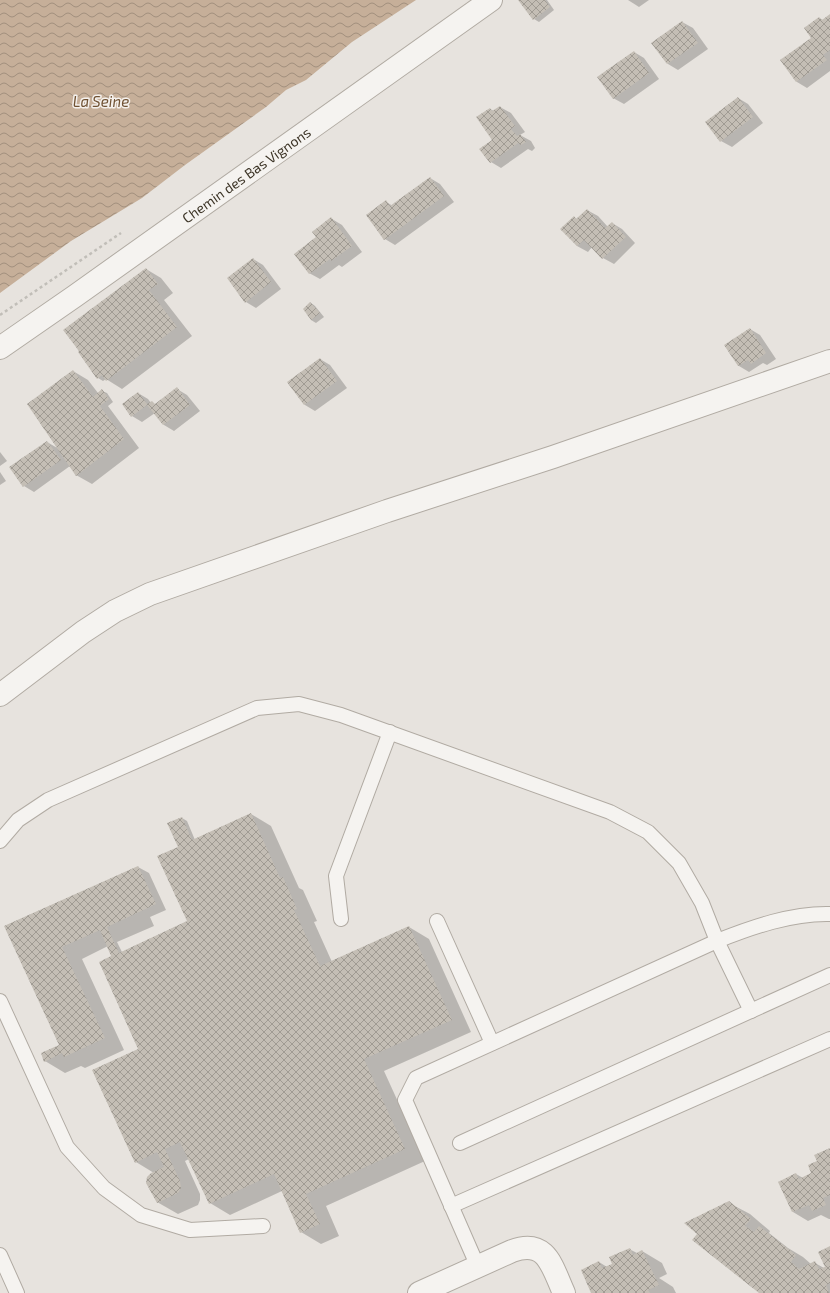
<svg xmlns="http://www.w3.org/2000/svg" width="830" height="1293" font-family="'Exo 2',sans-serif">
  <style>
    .water { fill: url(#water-waves) }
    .shadow { fill: #0003 }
    .building { fill: url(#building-cross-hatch) }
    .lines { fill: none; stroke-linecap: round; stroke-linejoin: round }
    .lane-casing { stroke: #b1aba3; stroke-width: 16 }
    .street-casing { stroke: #b1aba3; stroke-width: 24 }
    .path { stroke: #c1beb8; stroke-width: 2.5; stroke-dasharray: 3 3; stroke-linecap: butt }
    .lane { stroke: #f5f3f0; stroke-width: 14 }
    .street { stroke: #f5f3f0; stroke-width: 22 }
    .labels { text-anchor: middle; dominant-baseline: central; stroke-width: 3; stroke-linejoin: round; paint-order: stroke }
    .street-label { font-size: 14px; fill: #3d3527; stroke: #f5f1ed }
    .water-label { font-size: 15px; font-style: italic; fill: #705233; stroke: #f5f1ed }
  </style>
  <defs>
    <pattern id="water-waves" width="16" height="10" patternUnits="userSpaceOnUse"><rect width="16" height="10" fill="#c6af99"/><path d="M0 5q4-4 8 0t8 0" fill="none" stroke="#a28f7d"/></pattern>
    <pattern id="building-cross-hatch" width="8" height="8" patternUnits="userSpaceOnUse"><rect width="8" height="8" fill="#c4beb5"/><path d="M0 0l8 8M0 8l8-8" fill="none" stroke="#a09b93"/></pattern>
  </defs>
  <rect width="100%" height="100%" fill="#e7e3de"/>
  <path class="water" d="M 0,0 L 416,0 L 352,42 L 306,80 L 286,90 L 266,107 L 185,165 L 142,198 L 71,241 L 0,293 Z"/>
  <g class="shadow">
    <path d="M 520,0 L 547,0 L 554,10 L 539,22 L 534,19 Z"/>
    <path d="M 628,0 L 649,0 L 639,7 Z"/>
    <path d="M 830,15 L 830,71 L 807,88 L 797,82 L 782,61 L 812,38 L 819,18 L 823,20 Z"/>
    <path d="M 682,22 L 693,28 L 708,49 L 678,70 L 668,64 L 653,43 Z"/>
    <path d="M 634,52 L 644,58 L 659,79 L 624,104 L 613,98 Z"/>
    <path d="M 738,98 L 748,104 L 763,123 L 732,147 L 721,141 L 706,122 Z"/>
    <path d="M 500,107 L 511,113 L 525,132 L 520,135 L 531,141 L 535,148 L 532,151 L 528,149 L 501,168 L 491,162 L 493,140 L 490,109 L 494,111 Z"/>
    <path d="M 430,178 L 440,184 L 454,202 L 395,245 L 385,239 L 367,216 L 386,202 L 393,206 Z"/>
    <path d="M 587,210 L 598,216 L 608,227 L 612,223 L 622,229 L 635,243 L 614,264 L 603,258 L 592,247 L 588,252 L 577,246 L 564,231 L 574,217 L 577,219 Z"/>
    <path d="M 332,219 L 342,225 L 362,252 L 342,267 L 339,265 L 320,279 L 309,273 L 318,237 Z"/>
    <path d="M 253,259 L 263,265 L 281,289 L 256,308 L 246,302 Z"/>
    <path d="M 146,269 L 161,278 L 173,293 L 164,300 L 192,336 L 122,389 L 106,379 L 103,381 L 98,378 Z"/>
    <path d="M 311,303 L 315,306 L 324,317 L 316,323 L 311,320 Z"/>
    <path d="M 750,329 L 760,335 L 776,359 L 767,365 L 763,363 L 749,372 L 739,366 L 726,345 Z"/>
    <path d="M 320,359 L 330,365 L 347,388 L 315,411 L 305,405 L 288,383 Z"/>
    <path d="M 73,371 L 88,380 L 98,393 L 102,391 L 107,393 L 113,402 L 108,406 L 139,448 L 92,484 L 76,475 L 70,466 L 34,492 L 24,486 L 47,442 L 59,449 Z"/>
    <path d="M 177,389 L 187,395 L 200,411 L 174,431 L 164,425 L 155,413 L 142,422 L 132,416 L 138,393 L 148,399 L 151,403 L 156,405 Z"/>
    <path d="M 0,452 L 7,461 L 0,466 Z"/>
    <path d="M 0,472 L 6,481 L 0,485 Z"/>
    <path d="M 251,814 L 271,826 L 299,888 L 303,890 L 317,921 L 314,922 L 332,962 L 409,927 L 429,939 L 471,1032 L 384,1071 L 425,1161 L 326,1206 L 339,1236 L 321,1244 L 301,1232 L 282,1191 L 230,1215 L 210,1203 L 189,1159 L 185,1161 L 200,1194 L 200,1200 L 198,1205 L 178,1214 L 157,1202 L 154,1173 L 136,1162 L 140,1049 L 114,956 L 108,946 L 82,959 L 124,1050 L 85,1068 L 81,1066 L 65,1073 L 45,1061 L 60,1046 L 5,926 L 138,867 L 149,873 L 166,910 L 150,917 L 154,926 L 117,942 L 122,952 L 188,921 L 179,847 L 182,818 L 187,821 L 195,840 Z"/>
    <path d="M 830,1149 L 830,1219 L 829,1219 L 821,1215 L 808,1221 L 793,1212 L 779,1182 L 796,1174 L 803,1178 L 813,1174 L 819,1161 Z"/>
    <path d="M 729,1203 L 750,1214 L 770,1231 L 769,1233 L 788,1248 L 803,1257 L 811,1264 L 815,1263 L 824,1268 L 826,1267 L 830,1247 L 830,1293 L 761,1293 Z"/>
    <path d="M 629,1249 L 637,1253 L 642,1251 L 662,1263 L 667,1274 L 659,1278 L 673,1287 L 676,1293 L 592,1293 L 599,1262 L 607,1267 L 613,1264 Z"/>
  </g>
  <g class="building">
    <path d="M 518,0 L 545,0 L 550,7 L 533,20 Z"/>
    <path d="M 830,14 L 830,50 L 823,55 L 827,60 L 796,82 L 780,60 L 811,38 L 804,28 L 819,17 L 822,20 Z"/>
    <path d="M 682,21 L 698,43 L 667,64 L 651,43 Z"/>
    <path d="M 634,51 L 649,73 L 613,99 L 597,77 Z"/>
    <path d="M 738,97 L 753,117 L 720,142 L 705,122 Z"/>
    <path d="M 500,106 L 515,126 L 511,129 L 517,136 L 520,134 L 526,142 L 521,145 L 518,143 L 490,163 L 479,149 L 492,140 L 476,117 L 490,108 L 492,111 Z"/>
    <path d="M 430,177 L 444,196 L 384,240 L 366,215 L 386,200 L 390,206 Z"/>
    <path d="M 587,209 L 605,228 L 612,222 L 626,237 L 602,259 L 584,240 L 577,246 L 560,229 L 574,216 L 576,219 Z"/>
    <path d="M 331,217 L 352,246 L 331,261 L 330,259 L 309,274 L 294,254 L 316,237 L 312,232 Z"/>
    <path d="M 253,258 L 271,282 L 245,303 L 227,278 Z"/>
    <path d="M 146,268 L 158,284 L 149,290 L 177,327 L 106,381 L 102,375 L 97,379 L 78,352 L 79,351 L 63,330 Z"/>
    <path d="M 310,302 L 320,313 L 311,320 L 303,309 Z"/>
    <path d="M 750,328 L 766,353 L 751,364 L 748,360 L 738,366 L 724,345 Z"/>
    <path d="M 320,358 L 337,381 L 304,405 L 287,382 Z"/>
    <path d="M 73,370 L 93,397 L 102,389 L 109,399 L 100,406 L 124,439 L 76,476 L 27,404 Z"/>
    <path d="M 177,387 L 190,405 L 163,425 L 147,405 L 131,417 L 122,404 L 138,392 L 147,404 L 152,401 L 155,404 Z"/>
    <path d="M 47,441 L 61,460 L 23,487 L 9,467 Z"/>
    <path d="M 251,813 L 280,878 L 283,877 L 297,909 L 294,910 L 320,966 L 409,926 L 452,1020 L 364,1059 L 405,1149 L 306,1194 L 320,1224 L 300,1233 L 274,1174 L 209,1204 L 180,1142 L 165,1149 L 180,1181 L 181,1188 L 178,1193 L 157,1203 L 146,1183 L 147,1177 L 151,1173 L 164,1167 L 157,1152 L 135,1163 L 92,1070 L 138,1049 L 99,962 L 111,956 L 100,930 L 62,947 L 105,1038 L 64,1057 L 62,1053 L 44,1062 L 41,1053 L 59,1045 L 4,926 L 138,866 L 156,904 L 107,927 L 119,953 L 187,921 L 157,856 L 178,847 L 167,823 L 182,817 L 192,840 Z"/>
    <path d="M 830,1148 L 830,1195 L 823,1198 L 826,1205 L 812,1211 L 809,1205 L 792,1212 L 778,1182 L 796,1173 L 799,1179 L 811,1173 L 808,1165 L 817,1161 L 814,1155 Z"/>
    <path d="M 729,1201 L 751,1219 L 745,1226 L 754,1232 L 759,1226 L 796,1255 L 791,1262 L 799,1269 L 815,1261 L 819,1269 L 825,1267 L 818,1252 L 830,1246 L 830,1283 L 826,1285 L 829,1293 L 759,1293 L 692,1240 L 697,1234 L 684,1223 Z"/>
    <path d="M 630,1248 L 633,1255 L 642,1250 L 659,1285 L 648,1290 L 650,1293 L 591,1293 L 581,1270 L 599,1261 L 602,1268 L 612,1264 L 609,1257 Z"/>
  </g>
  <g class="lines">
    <g class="lane-casing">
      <g id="lane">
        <path d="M 0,841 L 18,820 L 48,800 L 257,708 L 299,704 L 341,715 L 610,812 L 648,832 L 679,863 L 702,903 L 717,941 L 751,1011"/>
        <path d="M 341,919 L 336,876 L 390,732"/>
        <path d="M 437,921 L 492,1043"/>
        <path d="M 0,1001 L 67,1147 L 104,1188 L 141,1215 L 190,1230 L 263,1226"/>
        <path d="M 460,1143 L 830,975"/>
        <path d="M 451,1206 L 830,1039"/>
        <path d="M 0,1255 L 17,1293"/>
        <path d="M 478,1267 L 405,1100 L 416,1078 L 717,941 C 752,927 792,913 830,914"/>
      </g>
    </g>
    <g class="street-casing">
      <g id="street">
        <path id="s1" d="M 0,348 L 75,296 L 491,0"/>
        <path d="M 0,695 L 83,632 L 115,611 L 150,594 L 387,511 L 553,457 L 830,361"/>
        <path d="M 419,1293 L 512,1251 C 547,1238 552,1267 564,1293"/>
      </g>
    </g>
    <path class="path" d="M 0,315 L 121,233"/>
    <use href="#lane" class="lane"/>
    <use href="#street" class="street"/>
  </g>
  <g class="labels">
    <g class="street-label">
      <text stroke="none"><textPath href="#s1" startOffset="301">Chemin des Bas Vignons</textPath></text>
    </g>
    <g class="water-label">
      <text x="101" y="101">La Seine</text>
    </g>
  </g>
</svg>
